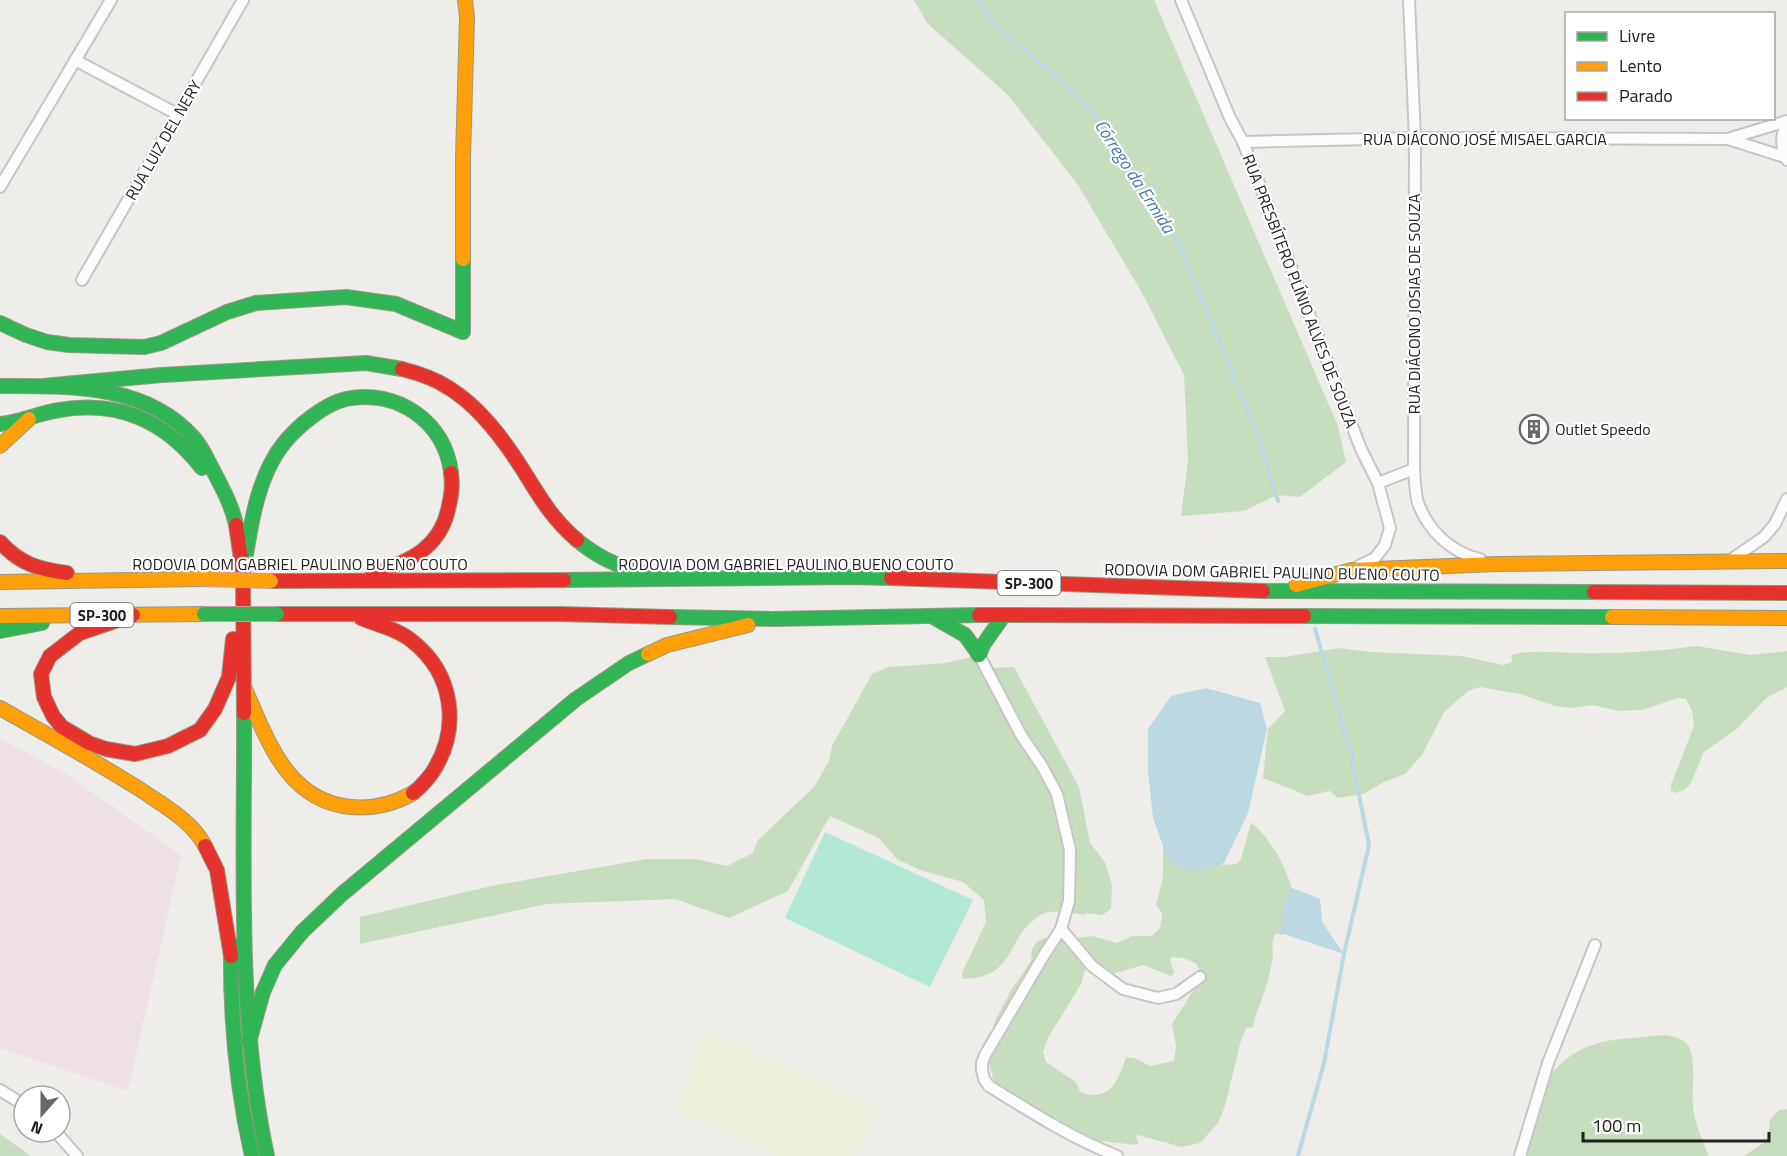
<svg xmlns="http://www.w3.org/2000/svg" width="1787" height="1156" font-family="'Titillium Web',sans-serif">
  <style>
    .industrial { fill: #ede1e7 }
    .farmland { fill: #edefdc }
    .forest { fill: #c7debe; fill-rule: evenodd }
    .pitch { fill: #b3e8d4 }
    .water { fill: #bcd9e3 }
    .lines { fill: none; stroke-linecap: round; stroke-linejoin: round }
    .stream { stroke: #bcd9e3; stroke-width: 4 }
    .street-casing { stroke: #c7c6c5; stroke-width: 14 }
    .fast-casing { stroke: #969a7f; stroke-width: 16 }
    .slow-casing { stroke: #969a7f; stroke-width: 16 }
    .jam-casing { stroke: #969a7f; stroke-width: 16 }
    .street { stroke: #fdfcfc; stroke-width: 10 }
    .fast { stroke: #30b455; stroke-width: 14 }
    .slow { stroke: #ff9f0a; stroke-width: 14 }
    .jam { stroke: #e5322d; stroke-width: 14 }
    .fast-bridge-casing { stroke: #c69fa8; stroke-width: 16; stroke-linecap: butt }
    .slow-bridge-casing { stroke: #c69fa8; stroke-width: 16; stroke-linecap: butt }
    .fast-bridge { stroke: #30b455; stroke-width: 14 }
    .slow-bridge { stroke: #ff9f0a; stroke-width: 14 }
    .labels { text-anchor: middle; dominant-baseline: central; stroke-width: 4.5; stroke-linejoin: round; paint-order: stroke }
    .shield { fill: #fff; stroke: #636363; stroke-width: 1.5 }
    .shield-label { font-size: 15px; font-weight: bold; fill: #202020 }
    .street-label { font-size: 16px; fill: #202020; stroke: #fff }
    .poi-label { font-size: 16px; fill: #202020; stroke: #fff; text-anchor: start }
    .water-label { font-size: 18px; font-style: italic; fill: #4878b5; stroke: #fff }
  </style>
  <rect width="100%" height="100%" fill="#efede9"/>
  <path class="industrial" d="M 0,739 L 63,772 L 181,855 L 128,1091 L 0,1048 Z"/>
  <path class="farmland" d="M 706,1030 L 881,1108 L 854,1156 L 779,1156 L 677,1111 Z"/>
  <g class="forest">
    <path d="M 914,0 L 1154,0 L 1338,426 L 1346,462 L 1300,497 L 1277,495 L 1244,511 L 1181,516 L 1188,461 L 1184,375 L 1141,291 L 1078,185 L 1008,95 L 927,23 Z"/>
    <path d="M 1697,646 L 1751,655 L 1787,651 L 1787,687 L 1765,699 L 1738,728 L 1704,752 L 1691,783 L 1684,790 L 1676,793 L 1671,790 L 1671,785 L 1694,726 L 1692,711 L 1686,699 L 1678,698 L 1643,710 L 1618,711 L 1593,705 L 1570,708 L 1555,706 L 1520,694 L 1480,687 L 1468,691 L 1444,712 L 1422,755 L 1405,774 L 1384,782 L 1363,794 L 1338,798 L 1330,791 L 1308,796 L 1263,778 L 1268,729 L 1285,711 L 1265,657 L 1283,657 L 1340,648 L 1370,652 L 1462,656 L 1503,665 L 1512,662 L 1511,655 C 1534,649 1558,653 1581,653 C 1620,654 1658,651 1697,646 Z"/>
    <path d="M 984,654 L 994,668 L 1014,667 L 1079,787 L 1090,843 L 1105,862 L 1112,885 L 1111,909 L 1102,915 L 1085,913 L 1085,915 C 1072,913 1055,909 1042,914 C 1042,914 1035,919 1035,919 C 1005,942 1015,978 963,979 L 962,973 L 986,922 L 984,900 L 963,882 L 920,870 L 897,859 L 879,838 L 830,816 L 788,891 L 729,918 L 675,899 L 547,904 L 360,944 L 360,917 L 491,886 L 647,859 L 696,859 L 727,866 L 753,853 L 758,840 L 814,787 L 829,761 L 832,746 L 872,674 L 888,667 L 946,663 Z"/>
    <path d="M 1251,823 C 1271,836 1294,880 1294,904 C 1294,914 1286,926 1283,935 L 1276,934 C 1269,943 1275,952 1272,962 C 1270,971 1268,981 1265,990 C 1261,1003 1255,1014 1253,1027 L 1246,1028 L 1240,1044 L 1225,1106 L 1218,1123 L 1200,1143 L 1181,1147 L 1138,1135 L 1136,1136 L 1138,1143 L 1136,1145 L 1074,1138 L 1007,1093 L 994,1082 L 989,1063 L 994,1023 L 1013,987 L 1031,961 L 1032,949 L 1037,942 L 1044,938 L 1064,939 L 1092,936 L 1117,943 L 1132,936 L 1152,936 L 1160,928 L 1162,913 L 1156,905 L 1163,877 L 1163,837 L 1223,865 L 1236,864 L 1241,859 ZM 1172,957 L 1184,958 L 1197,964 L 1200,973 L 1198,983 L 1172,1024 L 1176,1046 L 1174,1061 L 1150,1066 L 1135,1058 L 1126,1057 C 1118,1081 1110,1103 1080,1092 L 1076,1082 L 1046,1062 L 1043,1052 L 1048,1038 L 1081,984 L 1086,967 L 1094,964 L 1113,974 L 1143,965 L 1171,976 L 1174,972 L 1170,960 Z"/>
    <path d="M 1666,1035 C 1674,1037 1683,1038 1688,1045 C 1697,1058 1691,1090 1693,1106 C 1695,1124 1702,1140 1709,1156 L 1518,1156 C 1533,1104 1545,1054 1606,1041 C 1625,1038 1646,1037 1666,1035 Z"/>
    <path d="M 1787,1109 L 1787,1156 L 1744,1156 L 1763,1143 L 1768,1137 L 1770,1120 L 1779,1110 Z"/>
    <path d="M 0,1134 L 31,1156 L 0,1156 Z"/>
  </g>
  <path class="pitch" d="M 825,832 L 973,900 L 930,987 L 785,918 Z"/>
  <g class="water">
    <path d="M 1206,688 L 1260,703 L 1267,729 L 1248,813 L 1224,863 L 1193,872 L 1176,866 L 1166,854 L 1153,818 L 1148,771 L 1148,729 L 1171,696 Z"/>
    <path d="M 1290,887 L 1320,899 L 1322,922 L 1344,954 L 1281,933 L 1283,912 Z"/>
  </g>
  <g class="lines">
    <g class="stream">
      <path d="M 978,0 L 995,25 L 1044,66 L 1098,117 L 1174,233 L 1258,434 L 1278,501"/>
      <path d="M 1298,1156 L 1324,1063 L 1344,954 L 1369,845 L 1350,750 L 1315,629"/>
    </g>
    <g class="street-casing">
      <g id="street">
        <path d="M 1181,0 L 1230,118 L 1243,142 L 1361,449 L 1378,483 L 1390,528 L 1385,545 L 1375,558 L 1359,566"/>
        <path d="M 1409,0 L 1415,138 L 1414,469 C 1415,480 1415,493 1418,503 C 1428,530 1451,553 1480,559"/>
        <path d="M 75,60 L 177,114"/>
        <path d="M 1731,138 L 1787,121"/>
        <path d="M 1243,142 L 1415,138 L 1728,139 L 1785,157"/>
        <path d="M 1787,160 C 1781,146 1780,136 1787,123"/>
        <path d="M 0,187 L 111,0"/>
        <path d="M 82,280 L 243,0"/>
        <path d="M 1378,483 L 1414,469"/>
        <path d="M 1732,559 L 1764,537 L 1775,524 L 1787,499"/>
        <path d="M 979,655 L 1021,735 L 1042,766 L 1057,794 L 1070,850 L 1069,901 L 1061,929 L 1044,955 L 985,1055 L 982,1063 L 982,1070 L 984,1079 L 989,1086 C 1031,1112 1071,1138 1117,1156"/>
        <path d="M 1061,929 L 1092,966 L 1123,989 L 1158,998 L 1176,994 L 1200,977"/>
        <path d="M 0,1090 L 24,1105"/>
        <path d="M 56,1132 L 77,1156"/>
        <path d="M 1520,1156 L 1548,1063 L 1595,945"/>
      </g>
    </g>
    <g class="fast-casing">
      <g id="fast">
        <path d="M 0,323 L 26,335 L 47,342 L 69,345 L 144,347 L 161,343 L 227,312 L 256,303 L 346,297 L 396,304 L 463,332 L 463,259"/>
        <path d="M 0,386 C 67,386 146,383 194,438 C 202,447 207,459 213,470 C 222,488 232,505 236,525"/>
        <path d="M 43,386 L 162,375 L 366,363 L 402,369"/>
        <path d="M 0,424 C 21,422 39,413 59,410 C 120,400 165,421 202,468"/>
        <path d="M 577,540 C 597,557 618,567 644,573"/>
        <path d="M 243,573 C 250,530 256,478 284,443 C 298,426 324,404 346,399 C 396,388 446,422 451,473"/>
        <path d="M 564,580 L 849,577 L 891,578"/>
        <path d="M 1263,591 L 1594,592"/>
        <path d="M 1304,616 L 1612,617"/>
        <path d="M 670,617 L 773,619 L 979,615"/>
        <path d="M 935,618 L 965,635 L 979,655"/>
        <path d="M 0,631 L 42,623"/>
        <path d="M 979,655 L 983,645 L 1004,615"/>
        <path d="M 244,713 C 245,861 236,1010 267,1156"/>
        <path d="M 231,943 C 230,1015 236,1086 252,1156"/>
        <path d="M 249,1042 L 263,992 L 275,965 L 302,932 L 342,894 L 576,699 L 629,663 L 648,654"/>
      </g>
    </g>
    <g class="slow-casing">
      <g id="slow">
        <path d="M 463,259 L 463,159 L 467,17 L 465,0"/>
        <path d="M 0,446 L 29,419"/>
        <path d="M 0,582 L 203,579"/>
        <path d="M 1296,585 L 1352,570 L 1497,564 L 1787,561"/>
        <path d="M 0,616 L 204,614"/>
        <path d="M 1612,617 L 1787,618"/>
        <path d="M 648,654 L 667,645 L 748,625"/>
        <path d="M 244,687 C 267,738 286,801 351,807 C 373,809 394,804 413,793"/>
        <path d="M 0,708 C 48,735 97,762 144,792 C 166,807 193,822 205,846"/>
      </g>
    </g>
    <g class="jam-casing">
      <g id="jam">
        <path d="M 402,369 C 418,373 434,378 449,388 C 480,407 504,440 523,470 C 539,496 553,520 577,540"/>
        <path d="M 236,525 L 243,573 L 244,713"/>
        <path d="M 0,542 C 20,564 38,569 67,573"/>
        <path d="M 373,573 C 407,563 439,549 448,510 C 451,497 453,487 451,473"/>
        <path d="M 891,578 L 1263,591"/>
        <path d="M 271,581 L 564,580"/>
        <path d="M 1594,592 L 1787,593"/>
        <path d="M 277,614 L 560,614 L 670,617"/>
        <path d="M 133,615 L 80,633 L 50,656 L 41,674 L 44,697 L 53,716 L 62,727 L 89,743 L 106,749 L 135,754 L 168,746 L 200,730 L 215,709 L 229,677 L 233,639"/>
        <path d="M 979,615 L 1304,616"/>
        <path d="M 361,618 C 377,625 398,629 412,641 C 454,674 461,729 432,773 C 426,781 421,787 413,793"/>
        <path d="M 205,846 L 217,870 L 231,956"/>
      </g>
    </g>
    <use href="#street" class="street"/>
    <use href="#fast" class="fast"/>
    <use href="#slow" class="slow"/>
    <use href="#jam" class="jam"/>
    <g class="fast-bridge-casing">
      <path id="fast-bridge" d="M 204,614 L 277,614"/>
    </g>
    <g class="slow-bridge-casing">
      <path id="slow-bridge" d="M 203,579 L 271,581"/>
    </g>
    <use href="#fast-bridge" class="fast-bridge"/>
    <use href="#slow-bridge" class="slow-bridge"/>
  </g>
  <defs>
    <g id="building-ring" transform="scale(1.5)"><circle r="9.5" fill="#fff" stroke="#686866" stroke-width="1.5"/><path d="M-4-6H4V6H1V3H-1V6H-4ZM-2.5-4.3h1.7v1.8h-1.7ZM.8-4.3h1.7v1.8H.8ZM-2.5-1h1.7V.8h-1.7ZM.8-1h1.7V.8H.8Z" fill="#686866"/></g>
  </defs>
  <g fill-rule="evenodd">
    <use href="#building-ring" x="1534" y="429"/>
  </g>
  <g class="labels">
    <g class="shield">
      <rect x="997.5" y="571" width="63" height="24" rx="4.5"/>
      <rect x="70.5" y="603" width="63" height="24" rx="4.5"/>
    </g>
    <g class="shield-label">
      <text x="1029" y="583">SP-300</text>
      <text x="102" y="615">SP-300</text>
    </g>
    <g class="street-label">
      <text x="1485" y="139">RUA DIÁCONO JOSÉ MISAEL GARCIA</text>
      <text transform="translate(163 140) rotate(-60)">RUA LUIZ DEL NERY</text>
      <text transform="translate(1300 291) rotate(69)">RUA PRESBÍTERO PLÍNIO ALVES DE SOUZA</text>
      <text transform="translate(1414 304) rotate(-90)">RUA DIÁCONO JOSIAS DE SOUZA</text>
      <text x="300" y="564">RODOVIA DOM GABRIEL PAULINO BUENO COUTO</text>
      <text x="786" y="564">RODOVIA DOM GABRIEL PAULINO BUENO COUTO</text>
      <text transform="translate(1272 572) rotate(1)">RODOVIA DOM GABRIEL PAULINO BUENO COUTO</text>
    </g>
    <g class="poi-label">
      <text x="1555" y="429">Outlet Speedo</text>
    </g>
    <g class="water-label">
      <text transform="translate(1135 176) rotate(57)">Córrego da Ermida</text>
    </g>
  </g>
  <rect x="1565" y="12" width="210" height="108" fill="#ffffff" stroke="#a6a6a6" stroke-width="1.5"/>
  <rect x="1577" y="32" width="30" height="9" fill="#30b455" stroke="#a6a6a6" stroke-width="1.5"/>
  <text x="1619" y="42" font-size="18" fill="#202020">Livre</text>
  <rect x="1577" y="62" width="30" height="9" fill="#ff9f0a" stroke="#a6a6a6" stroke-width="1.5"/>
  <text x="1619" y="72" font-size="18" fill="#202020">Lento</text>
  <rect x="1577" y="92" width="30" height="9" fill="#e5322d" stroke="#a6a6a6" stroke-width="1.5"/>
  <text x="1619" y="102" font-size="18" fill="#202020">Parado</text>
  <g transform="translate(42 1114) rotate(201)"><circle r="28" fill="#ffffff" stroke="#a6a6a6" stroke-width="1.5"/>
  <path d="M0-4.5L10 22L0 15L-10 22Z" fill="#686866"/>
  <text y="-9" font-size="16" font-weight="bold" text-anchor="middle" fill="#202020">N</text>
  </g>
  <path d="M1583 1132v9h186v-9" fill="none" stroke="#202020" stroke-width="3"/>
  <text x="1592" y="1132" font-size="18" fill="#202020" stroke="#ffffff" stroke-width="4.5" paint-order="stroke">100 m</text>
</svg>
